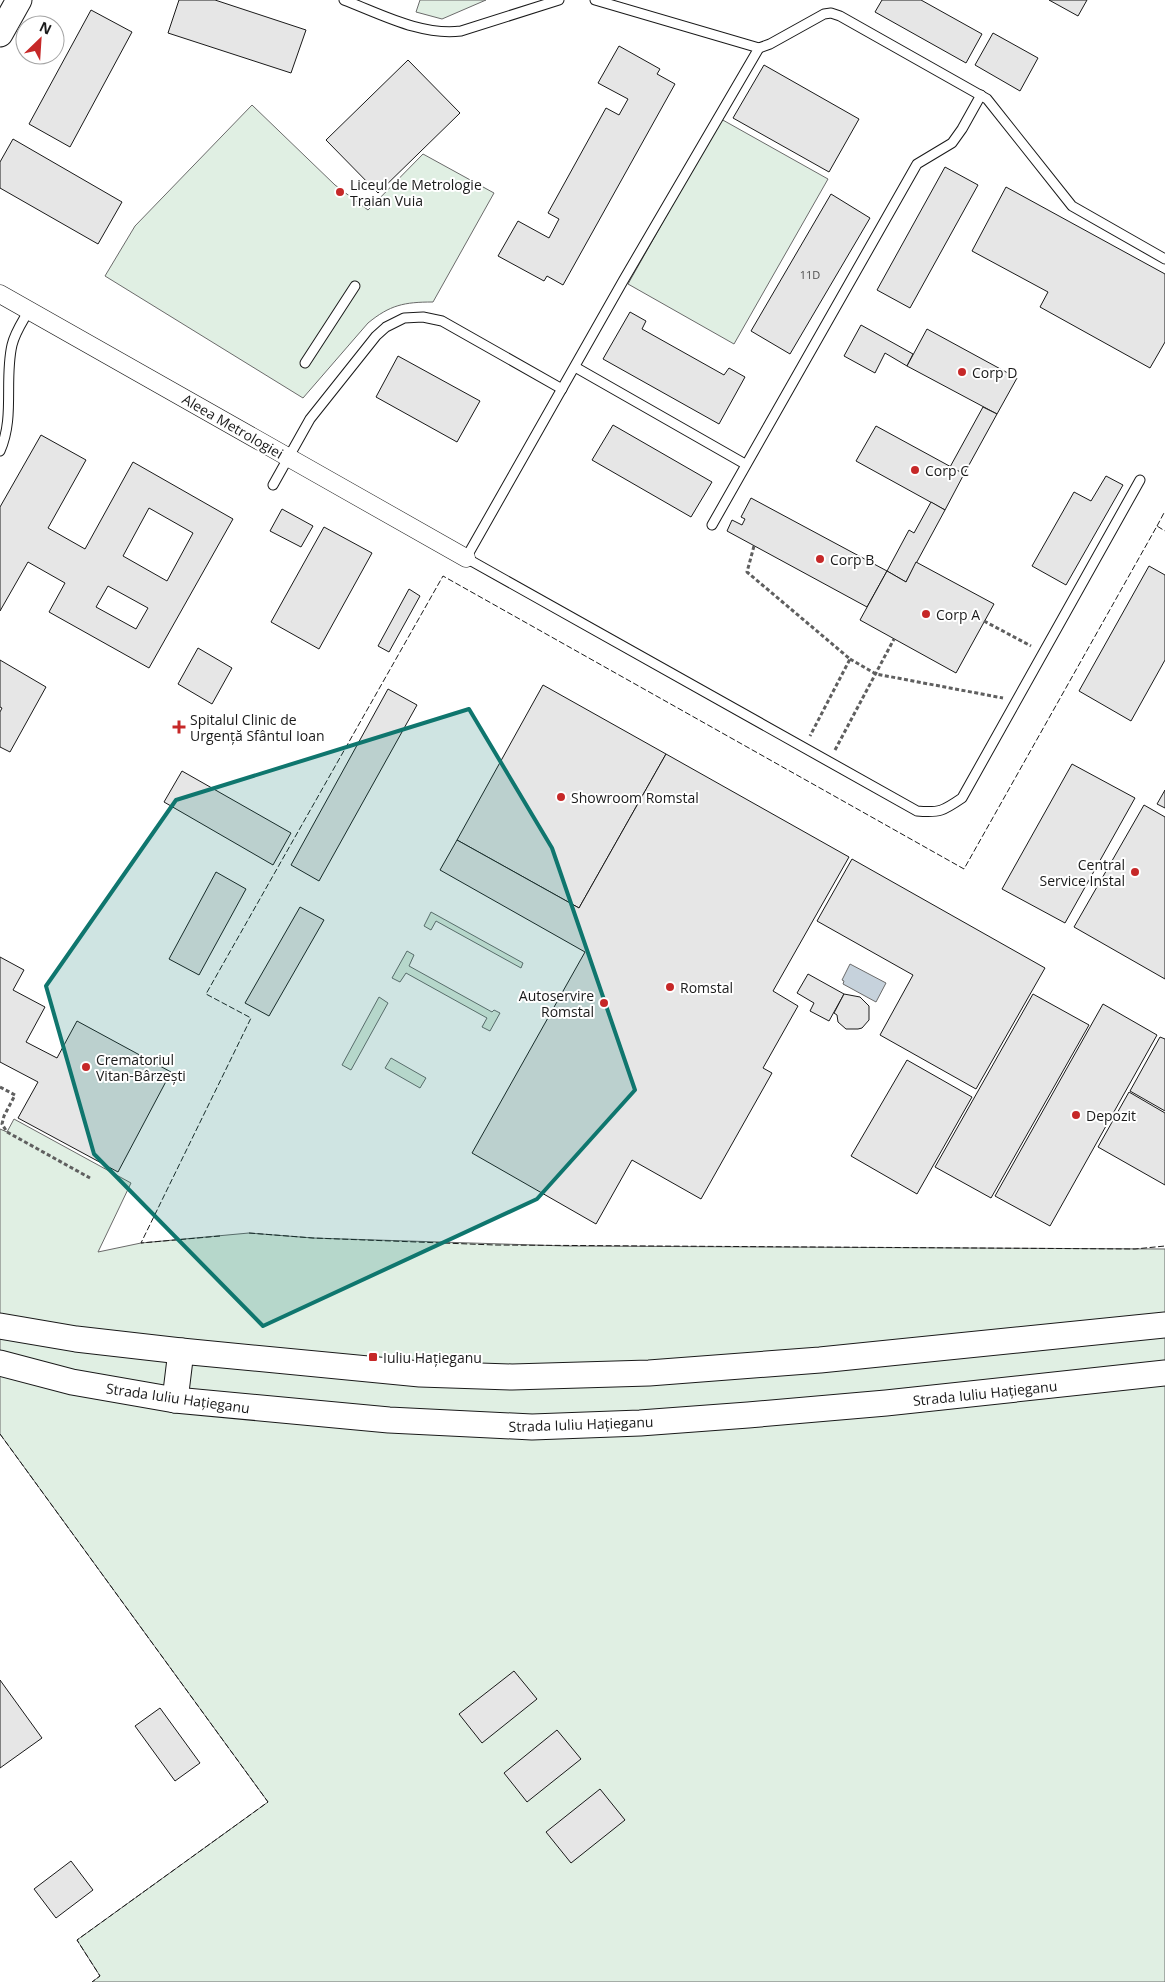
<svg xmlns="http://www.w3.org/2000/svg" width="1165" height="1982" font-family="'Open Sans',sans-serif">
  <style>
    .green { fill: #e0efe3; stroke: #6a6a6a }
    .water { fill: #c6d2dc; stroke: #6a6a6a }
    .building { fill: #e6e6e6; stroke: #1a1a1a; fill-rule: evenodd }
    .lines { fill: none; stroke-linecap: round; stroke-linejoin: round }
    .service-casing { stroke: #1a1a1a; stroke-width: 11 }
    .minor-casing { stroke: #1a1a1a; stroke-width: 19 }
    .secondary-casing { stroke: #1a1a1a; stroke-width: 27 }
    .path { stroke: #5f5f5f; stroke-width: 3; stroke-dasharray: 4 2.5; stroke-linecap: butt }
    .service { stroke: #fff; stroke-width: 9 }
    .minor { stroke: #fff; stroke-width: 18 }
    .secondary { stroke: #fff; stroke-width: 25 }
    .fence { stroke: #1a1a1a; stroke-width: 1; stroke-dasharray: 6 2.5; stroke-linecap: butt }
    .marked { fill: #0f766e; fill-opacity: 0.2; stroke: #0f766e; stroke-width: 4; stroke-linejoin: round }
    .poi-dot { fill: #c62828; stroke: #fff; stroke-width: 2 }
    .labels { text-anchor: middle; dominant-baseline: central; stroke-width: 4; stroke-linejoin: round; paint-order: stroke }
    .number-label { font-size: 11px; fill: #4d4d4d }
    .poi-label { font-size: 14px; fill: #1a1a1a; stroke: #fff; text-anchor: start }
    .street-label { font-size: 14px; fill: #1a1a1a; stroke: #fff }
  </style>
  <rect width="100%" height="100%" fill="#fff"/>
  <g class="green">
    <path d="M 420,0 L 486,0 L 442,19 L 416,12 Z"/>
    <path d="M 252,105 L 335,185 L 368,210 L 423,154 L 494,193 L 433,302 C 404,302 390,305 368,323 L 303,398 L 105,276 L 135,226 Z"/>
    <path d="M 721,119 L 828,179 L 734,344 L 628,284 Z"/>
    <path d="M 431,912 L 523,963 L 521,968 L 436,921 L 431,930 L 424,926 Z"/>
    <path d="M 407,951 L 414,955 L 409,966 L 492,1012 L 494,1010 L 500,1013 L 490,1031 L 482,1027 L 487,1018 L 406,973 L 400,982 L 392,978 Z"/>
    <path d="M 379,997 L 388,1003 L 351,1070 L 342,1065 Z"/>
    <path d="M 391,1058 L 426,1078 L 420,1088 L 385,1068 Z"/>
    <path d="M 14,1119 L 131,1183 L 98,1252 L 141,1243 L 249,1233 L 313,1238 L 566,1246 L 1165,1249 L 1165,1982 L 92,1982 L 100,1976 L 77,1940 L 268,1802 L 0,1434 L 0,1129 L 7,1132 Z"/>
  </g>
  <path class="water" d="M 850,964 L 886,983 L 876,1002 L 843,984 L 844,981 L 842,980 Z"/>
  <g class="building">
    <path d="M 179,0 L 215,0 L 306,30 L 291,73 L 168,33 Z"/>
    <path d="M 882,0 L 921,0 L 982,34 L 966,63 L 875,12 Z"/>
    <path d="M 1049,0 L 1087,0 L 1078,16 Z"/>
    <path d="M 91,10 L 132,32 L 70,147 L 29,124 Z"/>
    <path d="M 993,33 L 1038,58 L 1020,91 L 975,65 Z"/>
    <path d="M 619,46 L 660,69 L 657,74 L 675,84 L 563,285 L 547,276 L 544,281 L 498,256 L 518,221 L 549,238 L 559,219 L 548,213 L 606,108 L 619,115 L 628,99 L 598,83 Z"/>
    <path d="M 408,60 L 460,113 L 378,193 L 326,140 Z"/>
    <path d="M 764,65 L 859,119 L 829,172 L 733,118 Z"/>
    <path d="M 13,139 L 122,202 L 98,244 L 0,188 L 0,162 Z"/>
    <path d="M 945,167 L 978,185 L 910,308 L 877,290 Z"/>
    <path d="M 1006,187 L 1165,274 L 1165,342 L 1150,368 L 1040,307 L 1048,292 L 972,251 Z"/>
    <path d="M 831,194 L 870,218 L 790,354 L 751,331 Z"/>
    <path d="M 630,312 L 646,321 L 642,329 L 724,375 L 729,368 L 745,377 L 719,424 L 603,359 Z"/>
    <path d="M 861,325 L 913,354 L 907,366 L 885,353 L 875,373 L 844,356 Z"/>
    <path d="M 927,329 L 1017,378 L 997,414 L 907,366 Z"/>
    <path d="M 398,356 L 480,401 L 457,442 L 376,397 Z"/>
    <path d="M 983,407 L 997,414 L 964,474 L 950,467 Z"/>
    <path d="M 613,425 L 712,482 L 691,517 L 592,460 Z"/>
    <path d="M 876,426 L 964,474 L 945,510 L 856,461 Z"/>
    <path d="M 41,435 L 86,460 L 48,528 L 85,549 L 133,462 L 233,519 L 149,668 L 49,612 L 65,583 L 28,562 L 0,611 L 0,507 ZM 149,508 L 193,533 L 167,581 L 123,556 ZM 108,586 L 148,608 L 136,629 L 96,607 Z"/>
    <path d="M 1106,476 L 1123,485 L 1066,585 L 1032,566 L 1074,492 L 1091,501 Z"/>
    <path d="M 751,498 L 887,571 L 867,607 L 727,531 L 732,520 L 742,525 L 745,519 L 741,517 Z"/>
    <path d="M 931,502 L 945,510 L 906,582 L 887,571 L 909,530 L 914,533 Z"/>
    <path d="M 282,509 L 313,526 L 301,547 L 270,531 Z"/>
    <path d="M 324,527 L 372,553 L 319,649 L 271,622 Z"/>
    <path d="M 916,562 L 994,604 L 956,673 L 860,620 L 887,571 L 906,582 Z"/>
    <path d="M 1149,566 L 1165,575 L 1165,660 L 1131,721 L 1079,691 Z"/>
    <path d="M 409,589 L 420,596 L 389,652 L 378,646 Z"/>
    <path d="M 198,648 L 232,668 L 212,704 L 178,684 Z"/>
    <path d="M 0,660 L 46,687 L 10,752 L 0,747 L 0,712 L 2,708 L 0,707 Z"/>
    <path d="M 543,685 L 666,754 L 579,908 L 457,840 Z"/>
    <path d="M 388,689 L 417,705 L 319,881 L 291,865 Z"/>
    <path d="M 666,754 L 849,857 L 773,991 L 798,1006 L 763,1068 L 772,1073 L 701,1199 L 632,1160 L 596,1224 L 472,1153 L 585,952 L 440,870 L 457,840 L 579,908 Z"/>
    <path d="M 1072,764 L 1135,798 L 1065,923 L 1002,889 Z"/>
    <path d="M 182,771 L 291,833 L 273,865 L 164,802 Z"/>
    <path d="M 1165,790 L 1165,808 L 1157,804 Z"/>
    <path d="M 1144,805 L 1165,817 L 1165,979 L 1074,927 Z"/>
    <path d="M 852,859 L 1045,968 L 976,1089 L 880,1035 L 913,975 L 817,921 Z"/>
    <path d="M 216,872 L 246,889 L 199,975 L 169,959 Z"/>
    <path d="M 300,907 L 324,920 L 269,1016 L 245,1003 Z"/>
    <path d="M 0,957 L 24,970 L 13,990 L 45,1007 L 26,1042 L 57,1058 L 77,1021 L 171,1072 L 118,1172 L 18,1118 L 38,1082 L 0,1062 Z"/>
    <path d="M 808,974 L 844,994 L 829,1021 L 810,1011 L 814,1003 L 797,993 Z"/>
    <path d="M 844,994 L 860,997 L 869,1006 L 869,1020 L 862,1028 L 858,1029 L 846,1029 L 838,1022 L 837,1015 L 834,1013 Z"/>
    <path d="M 1033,994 L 1089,1025 L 991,1198 L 935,1167 Z"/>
    <path d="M 1103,1004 L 1157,1035 L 1050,1226 L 995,1196 Z"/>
    <path d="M 1160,1037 L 1165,1039 L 1165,1111 L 1130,1091 Z"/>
    <path d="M 907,1060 L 972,1097 L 917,1194 L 851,1156 Z"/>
    <path d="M 1129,1092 L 1165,1113 L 1165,1185 L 1098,1147 Z"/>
    <path d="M 514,1671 L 537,1699 L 482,1743 L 459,1714 Z"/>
    <path d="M 0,1680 L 42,1738 L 0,1768 Z"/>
    <path d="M 160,1708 L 200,1763 L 175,1781 L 135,1726 Z"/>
    <path d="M 557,1730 L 581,1759 L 527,1802 L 504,1773 Z"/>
    <path d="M 600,1789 L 625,1820 L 571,1863 L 546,1832 Z"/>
    <path d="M 71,1861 L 93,1890 L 56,1918 L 34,1889 Z"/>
  </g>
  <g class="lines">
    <g class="service-casing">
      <g id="service">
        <path d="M 344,0 C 381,14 421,36 461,31 L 559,0"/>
        <path d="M 595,0 L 759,48 L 770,44 L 824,14 L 831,13 L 840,16 L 987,99 L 1072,206 L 1165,259"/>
        <path d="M 759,48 L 623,281 L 466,558 L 917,811 C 940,813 943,811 962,798 L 1140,480"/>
        <path d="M 305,363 L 355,286"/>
        <path d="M 575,367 L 745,464"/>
        <path d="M 0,451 C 15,417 4,380 12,345 C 15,332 23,321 29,310"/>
        <path d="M 273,485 L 310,419 L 376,336 L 386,327 L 404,318 L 423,317 L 442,321 L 562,389"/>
        <path d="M 712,525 L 917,164 L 952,143 L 962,129 L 981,95"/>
      </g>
    </g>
    <g class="minor-casing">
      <path id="minor" d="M 0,294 L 466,558"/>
    </g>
    <g class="secondary-casing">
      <g id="secondary">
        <path d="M 0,34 L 19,0"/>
        <path d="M 0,1326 L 76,1339 L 181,1351 L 420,1374 L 512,1377 L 649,1373 L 820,1360 L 1165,1325"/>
        <path d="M 0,1363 L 72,1382 L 175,1400 L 389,1420 L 532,1427 L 640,1423 L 748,1415 L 886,1403 L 1165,1373"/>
        <path d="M 175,1400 L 181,1351"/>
      </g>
    </g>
    <g class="path">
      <path d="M 754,546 L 747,572 L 850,659 L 810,736"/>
      <path d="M 984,621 L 1031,646"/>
      <path d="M 850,659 L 876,674 L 1003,698"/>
      <path d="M 835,750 L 894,639"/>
      <path d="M 0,1087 L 15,1095 L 4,1116 L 2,1124 L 7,1132 L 90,1178"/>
    </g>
    <use href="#service" class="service"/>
    <use href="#minor" class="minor"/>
    <use href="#secondary" class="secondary"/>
    <g class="fence">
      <path d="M 1157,526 L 1165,511"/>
      <path d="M 249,1233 L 313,1238 L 495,1245 L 1135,1249 L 1165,1246"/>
      <path d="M 220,1236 L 141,1243 L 251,1018 L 206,994 L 443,576 L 964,869 L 1157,526 L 1165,531"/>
      <path d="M 0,1434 L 268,1802 L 77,1940 L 100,1976 L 92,1982"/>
    </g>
  </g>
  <path class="marked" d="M 469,709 L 552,848 L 635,1090 L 537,1199 L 263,1326 L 94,1154 L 46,986 L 176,800 Z"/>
  <g class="poi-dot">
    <circle cx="340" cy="192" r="5"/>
    <circle cx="962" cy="372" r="5"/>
    <circle cx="915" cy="470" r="5"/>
    <circle cx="820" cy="559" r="5"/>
    <circle cx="926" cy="614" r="5"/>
    <path d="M176.5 719.5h5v5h5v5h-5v5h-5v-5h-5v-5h5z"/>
    <circle cx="561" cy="797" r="5"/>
    <circle cx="1135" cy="872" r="5"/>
    <circle cx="670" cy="987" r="5"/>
    <circle cx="604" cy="1003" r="5"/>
    <circle cx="86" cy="1067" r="5"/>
    <circle cx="1076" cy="1115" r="5"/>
    <rect x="368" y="1352" width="10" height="10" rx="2.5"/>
  </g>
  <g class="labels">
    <g class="number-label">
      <text x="810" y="274">11D</text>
    </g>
    <g class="poi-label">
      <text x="350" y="184">Liceul de Metrologie<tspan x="350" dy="16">Traian Vuia</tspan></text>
      <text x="972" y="372">Corp D</text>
      <text x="925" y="470">Corp C</text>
      <text x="830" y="559">Corp B</text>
      <text x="936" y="614">Corp A</text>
      <text x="190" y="719">Spitalul Clinic de<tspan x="190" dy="16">Urgență Sfântul Ioan</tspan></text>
      <text x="571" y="797">Showroom Romstal</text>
      <text x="1125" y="864" text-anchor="end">Central<tspan x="1125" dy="16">Service Instal</tspan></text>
      <text x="680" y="987">Romstal</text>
      <text x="594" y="995" text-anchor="end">Autoservire<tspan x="594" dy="16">Romstal</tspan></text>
      <text x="96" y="1059">Crematoriul<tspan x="96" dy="16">Vitan-Bârzești</tspan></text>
      <text x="1086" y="1115">Depozit</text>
      <text x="383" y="1357">Iuliu Hațieganu</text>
    </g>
    <g class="street-label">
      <text transform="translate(233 426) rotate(30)">Aleea Metrologiei</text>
      <text transform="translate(985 1393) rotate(-6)">Strada Iuliu Hațieganu</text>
      <text transform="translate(178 1398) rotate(8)">Strada Iuliu Hațieganu</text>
      <text transform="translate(581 1424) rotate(-2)">Strada Iuliu Hațieganu</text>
    </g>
  </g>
  <g transform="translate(40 40) rotate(25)"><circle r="24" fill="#ffffff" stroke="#a3a3a3"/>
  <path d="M0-4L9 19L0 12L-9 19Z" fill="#c62828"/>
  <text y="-8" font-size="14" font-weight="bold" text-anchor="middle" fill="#1a1a1a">N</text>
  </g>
</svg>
